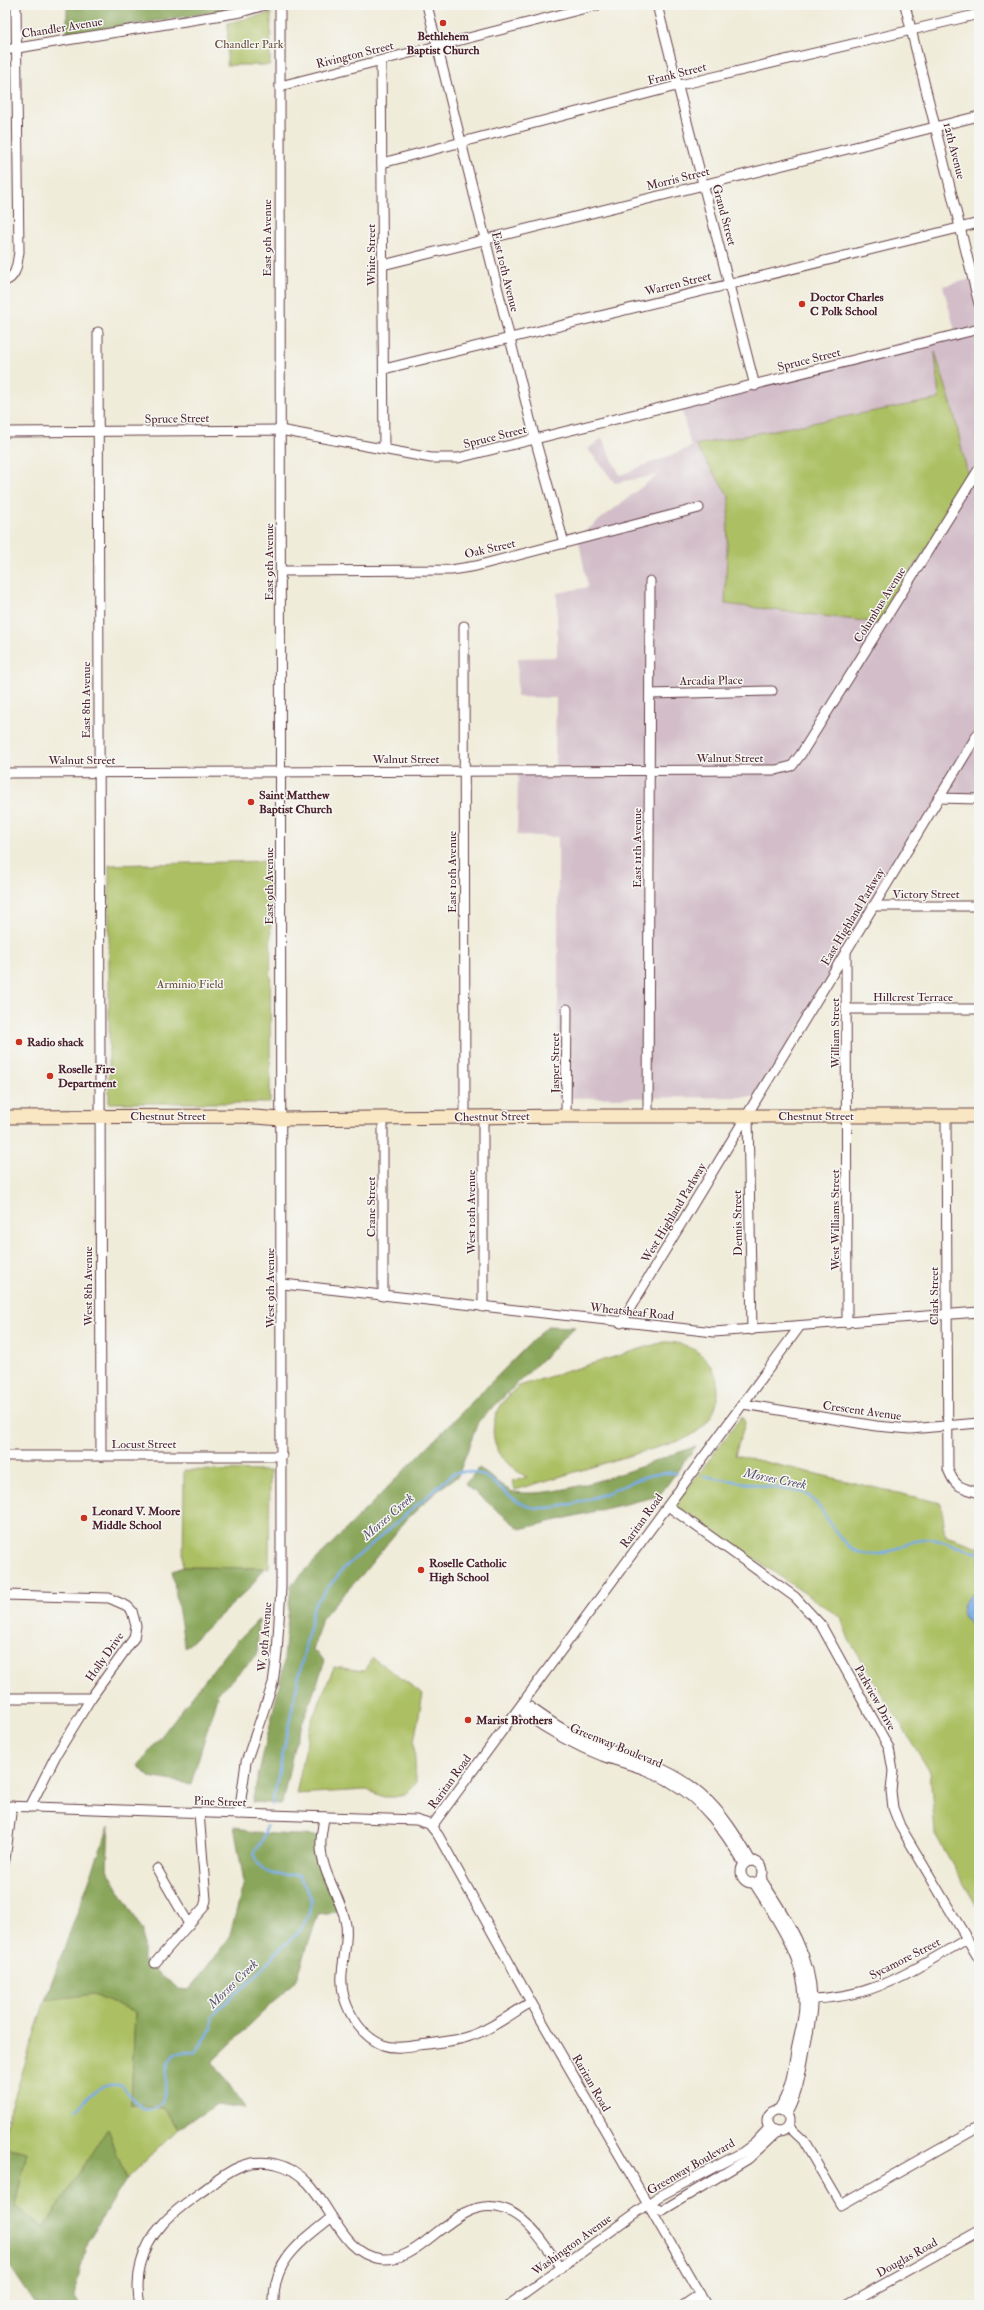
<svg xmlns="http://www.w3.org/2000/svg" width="984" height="2310" font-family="'IM FELL Double Pica',serif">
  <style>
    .industrial { fill: #d2bdc8; fill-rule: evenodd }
    .green { fill: #acc064; stroke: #7b7048 }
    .forest { fill: #89a65a; stroke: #6a6242 }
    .water { fill: #79abe5; stroke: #626588 }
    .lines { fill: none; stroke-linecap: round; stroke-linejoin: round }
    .stream { stroke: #79abe5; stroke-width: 2.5 }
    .street-casing { stroke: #633e45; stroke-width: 11 }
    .secondary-casing { stroke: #633e45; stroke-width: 15 }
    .street { stroke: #fff; stroke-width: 9 }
    .secondary { stroke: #f9e7c3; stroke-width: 13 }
    .poi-dot { fill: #c8321e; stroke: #f6f6f2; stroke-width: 1.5 }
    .labels { text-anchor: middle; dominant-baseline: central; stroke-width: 3; stroke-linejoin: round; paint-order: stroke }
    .street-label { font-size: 12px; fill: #4a1f2b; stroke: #f6f6f2 }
    .poi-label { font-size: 12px; font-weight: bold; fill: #4a1f2b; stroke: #f6f6f2; text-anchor: start }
    .park-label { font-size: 12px; fill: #674f3c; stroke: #f6f6f2 }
    .water-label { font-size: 13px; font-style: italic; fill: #5a506c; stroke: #f6f6f2 }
  </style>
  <rect width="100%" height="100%" fill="#f6f6f2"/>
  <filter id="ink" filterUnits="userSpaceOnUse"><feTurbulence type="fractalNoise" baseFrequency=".025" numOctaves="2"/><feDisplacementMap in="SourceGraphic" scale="8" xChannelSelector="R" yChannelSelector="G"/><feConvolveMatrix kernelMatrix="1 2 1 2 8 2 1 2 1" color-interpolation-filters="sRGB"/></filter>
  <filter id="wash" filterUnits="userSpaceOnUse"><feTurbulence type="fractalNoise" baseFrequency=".012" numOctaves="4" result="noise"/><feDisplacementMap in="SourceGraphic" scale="16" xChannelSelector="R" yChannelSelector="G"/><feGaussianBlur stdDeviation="0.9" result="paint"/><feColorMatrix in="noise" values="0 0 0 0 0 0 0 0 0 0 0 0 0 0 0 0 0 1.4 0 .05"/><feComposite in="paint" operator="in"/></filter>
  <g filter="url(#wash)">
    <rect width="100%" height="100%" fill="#f0ecda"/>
    <path class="industrial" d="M 979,277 L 979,795 L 941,795 L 756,1097 L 558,1098 L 558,837 L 517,835 L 518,770 L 555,769 L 556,698 L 517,697 L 518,658 L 557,657 L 557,593 L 588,587 L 578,537 L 657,475 L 615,483 L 588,449 L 602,438 L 620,475 L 691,447 L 680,403 L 931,335 L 955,331 L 943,286 ZM 936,354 L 953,410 L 969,480 L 725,604 L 729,496 L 698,449 L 939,399 Z"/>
    <g class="green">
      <path d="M 271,13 L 270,65 L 227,65 L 228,23 Z"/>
      <path d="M 935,352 L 953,410 L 969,480 L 880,623 L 725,604 L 729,496 L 695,445 L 939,399 Z"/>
      <path d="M 271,861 L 270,1103 L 109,1103 L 109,865 Z"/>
      <path d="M 663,1342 C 725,1341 739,1417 682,1440 L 515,1490 L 512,1481 L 527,1477 C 484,1455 483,1414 519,1386 Z"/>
      <path d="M 742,1416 L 745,1423 L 735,1455 L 941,1503 L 946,1536 L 979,1547 L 979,1593 L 976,1592 L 962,1616 L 979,1634 L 979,1910 L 935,1834 L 930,1772 L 849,1640 L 841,1618 L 675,1505 Z"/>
      <path d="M 184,1470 L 270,1471 L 269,1568 L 183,1567 Z"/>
      <path d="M 373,1658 L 423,1694 L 414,1741 L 416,1782 L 405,1795 L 394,1797 L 384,1797 L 367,1790 L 296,1794 L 311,1722 L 334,1667 L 364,1671 Z"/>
      <path d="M 94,1994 L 135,2012 L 131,2104 L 164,2107 L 178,2129 L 126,2180 L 108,2129 L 45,2228 L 15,2206 L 27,2152 L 5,2147 L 5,2127 L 45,2000 Z"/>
    </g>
    <g class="forest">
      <path d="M 67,5 L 233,5 L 233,9 L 67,35 Z"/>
      <path d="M 547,1326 L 575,1327 L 478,1422 L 458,1476 L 439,1489 L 407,1519 L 361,1576 L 334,1604 L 322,1618 L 313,1650 L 325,1661 L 294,1747 L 282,1804 L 252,1802 L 283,1669 L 291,1585 Z"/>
      <path d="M 696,1446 L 659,1496 L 520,1529 L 465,1484 L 479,1468 C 487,1473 505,1490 514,1492 C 563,1500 649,1463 696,1446 Z"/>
      <path d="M 183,1567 L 264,1568 L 250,1588 L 185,1648 L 172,1571 Z"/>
      <path d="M 259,1619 L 257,1655 L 218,1693 L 191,1784 L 149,1777 L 138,1766 L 228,1650 Z"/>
      <path d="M 109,1826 L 107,1869 L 143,1931 L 143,1961 L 179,1989 L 189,1990 L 229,1938 L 244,1882 L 234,1826 L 251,1833 L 323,1836 L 322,1856 L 345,1911 L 318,1914 L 297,1979 L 213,2061 L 245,2108 L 217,2104 L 178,2129 L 163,2107 L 131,2105 L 135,2012 L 94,1994 L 45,2000 Z"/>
      <path d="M 108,2128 L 126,2180 L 87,2242 L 74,2296 L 80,2305 L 36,2305 L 5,2259 L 5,2147 L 27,2152 L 15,2206 L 44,2228 Z"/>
    </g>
    <path class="water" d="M 976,1592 L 979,1593 L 979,1634 L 962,1616 C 962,1604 965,1598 976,1592 Z"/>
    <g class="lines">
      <g class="stream">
        <path d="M 703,1476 L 806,1493 C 832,1513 838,1560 879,1554 C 896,1552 914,1538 929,1538 L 979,1553"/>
        <path d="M 272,1805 L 314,1605 L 344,1568 L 453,1474 C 491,1460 506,1508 539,1508 C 559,1509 582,1502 601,1495 C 627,1486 648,1470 676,1473"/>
        <path d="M 76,2109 C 89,2096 102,2080 122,2086 L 142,2109 L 149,2110 C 153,2108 160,2105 162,2101 C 171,2086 160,2068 175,2053 L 196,2052 L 212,2029 L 212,2017 L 217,2010 L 254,1978 L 274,1955 L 300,1931 L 309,1914 L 312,1899 L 299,1875 C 277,1875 262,1878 253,1853 L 261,1843 L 267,1826"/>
      </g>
    </g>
  </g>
  <g filter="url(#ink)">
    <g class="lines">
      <g class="street-casing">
        <g id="street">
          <path d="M 427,5 L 535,439 L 564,543"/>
          <path d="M 657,5 L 755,386"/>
          <path d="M 905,5 L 979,304"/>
          <path d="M 5,50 L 241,12 L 265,5"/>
          <path d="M 381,61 L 384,449"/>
          <path d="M 280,86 L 598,5"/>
          <path d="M 382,163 L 680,85 L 979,14"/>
          <path d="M 383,265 L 979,116"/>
          <path d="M 5,281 C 17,277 17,263 19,252 L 16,5"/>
          <path d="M 98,332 L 101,1456"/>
          <path d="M 384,369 L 979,223"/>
          <path d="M 5,432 L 280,430 L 431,458 L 458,458 L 979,329"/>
          <path d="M 281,571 L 451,570 L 476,566 L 699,508"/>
          <path d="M 464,626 L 465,1118"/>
          <path d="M 650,694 L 772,691"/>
          <path d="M 5,773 L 776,770 L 792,766 L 801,754 L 979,469"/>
          <path d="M 938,798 L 979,799"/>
          <path d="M 873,906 L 979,906"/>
          <path d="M 846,951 L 847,1323"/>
          <path d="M 847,1009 L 979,1009"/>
          <path d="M 566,1116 L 567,1009"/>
          <path d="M 648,1116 L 650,581"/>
          <path d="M 748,1116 L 752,1330"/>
          <path d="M 946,1116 L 948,1469 C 955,1488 961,1487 979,1493"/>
          <path d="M 483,1118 L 483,1307"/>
          <path d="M 283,1284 L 714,1332 L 979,1312"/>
          <path d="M 383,1296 L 383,1118"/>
          <path d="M 621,1323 L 979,732"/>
          <path d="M 743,1404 L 876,1426 L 910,1429 L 979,1423"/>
          <path d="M 5,1456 L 282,1456"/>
          <path d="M 668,1506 L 795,1597 L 821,1625 L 889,1748 L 893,1771 L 891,1791 L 893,1808 L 900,1826 L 979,1959"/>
          <path d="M 5,1595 L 109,1598 L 127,1606 L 132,1611 L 136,1626 L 134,1638 L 91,1698 L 55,1757 L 30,1807"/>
          <path d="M 5,1698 L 91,1698"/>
          <path d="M 5,1806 L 416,1820 L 429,1824 L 438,1835 L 531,2002 L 706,2305"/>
          <path d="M 239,1814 L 246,1762 L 273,1683 L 277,1653 L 281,1588 L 280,5"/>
          <path d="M 324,1817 C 323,1827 320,1838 321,1847 C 322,1875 342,1898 346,1925 C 349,1949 337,1972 344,1997 C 350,2017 363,2037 383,2045 C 397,2050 414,2045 428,2044 C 442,2042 457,2041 470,2036 C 490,2030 513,2013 531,2002"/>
          <path d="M 432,1826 L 800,1326"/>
          <path d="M 5,1860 L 12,1806"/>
          <circle cx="752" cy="1872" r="11"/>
          <path d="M 744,1864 C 725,1832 704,1801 670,1782 C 649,1769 625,1764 602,1756 C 574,1745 549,1731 525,1714 L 521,1706 L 530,1707 C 547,1719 565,1732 585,1740 C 624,1756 667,1764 700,1793 C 722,1812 737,1836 751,1861"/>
          <path d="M 157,1869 L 189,1924"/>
          <path d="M 761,1879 C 784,1915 811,1953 812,1998 C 813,2015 808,2032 805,2049 C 801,2072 798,2093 787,2113"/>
          <path d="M 754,1883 C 776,1918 804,1957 804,2000 C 805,2017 799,2034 796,2051 C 793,2071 790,2092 779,2109"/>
          <path d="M 155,1963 L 204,1907 L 206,1900 L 199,1813"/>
          <path d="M 806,1999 C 874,1999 911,1971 967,1939"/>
          <circle cx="778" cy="2121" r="11"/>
          <path d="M 788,2126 L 803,2140 L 841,2205 L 979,2127"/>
          <path d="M 649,2205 L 663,2210 L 748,2159 L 777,2132"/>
          <path d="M 140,2305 C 134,2277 142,2247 161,2226 C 173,2211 192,2199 208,2187 C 228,2171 248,2157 276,2164 C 330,2176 331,2254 382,2259 C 400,2260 413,2251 426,2241 C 438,2232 451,2220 465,2213 C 512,2189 538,2236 561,2268"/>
          <path d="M 274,2305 C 272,2260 301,2242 332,2217"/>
          <path d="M 509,2305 L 658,2197 L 743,2152 L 754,2144 L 769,2128"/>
          <path d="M 684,2305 L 700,2294"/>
          <path d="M 846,2305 L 979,2231"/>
        </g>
      </g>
      <g class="secondary-casing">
        <path id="secondary" d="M 5,1117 L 242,1116 L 281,1119 L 566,1116 L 979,1116"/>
      </g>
      <use href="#street" class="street"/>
      <use href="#secondary" class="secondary"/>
    </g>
  </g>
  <g class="poi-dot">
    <circle cx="443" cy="23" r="4"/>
    <circle cx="802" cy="304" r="4"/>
    <circle cx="251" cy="802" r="4"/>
    <circle cx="19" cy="1042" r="4"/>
    <circle cx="50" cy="1076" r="4"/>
    <circle cx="84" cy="1518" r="4"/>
    <circle cx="421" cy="1570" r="4"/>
    <circle cx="468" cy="1720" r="4"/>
  </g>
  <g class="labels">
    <g class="street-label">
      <text transform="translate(62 28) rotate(-9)">Chandler Avenue</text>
      <text transform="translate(355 55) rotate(-14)">Rivington Street</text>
      <text transform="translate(677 74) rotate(-14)">Frank Street</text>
      <text transform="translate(954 151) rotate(76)">12th Avenue</text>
      <text transform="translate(678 179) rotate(-14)">Morris Street</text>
      <text transform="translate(724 215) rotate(75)">Grand Street</text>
      <text transform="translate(267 238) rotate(-90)">East 9th Avenue</text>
      <text transform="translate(371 255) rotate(-90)">White Street</text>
      <text transform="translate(505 272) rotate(76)">East 10th Avenue</text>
      <text transform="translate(678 284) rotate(-14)">Warren Street</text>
      <text transform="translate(809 360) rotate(-14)">Spruce Street</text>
      <text transform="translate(177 419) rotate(-1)">Spruce Street</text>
      <text transform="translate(495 437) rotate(-14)">Spruce Street</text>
      <text transform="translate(490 549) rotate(-13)">Oak Street</text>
      <text transform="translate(269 562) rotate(-90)">East 9th Avenue</text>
      <text transform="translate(880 605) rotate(-58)">Columbus Avenue</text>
      <text transform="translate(711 681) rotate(-1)">Arcadia Place</text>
      <text transform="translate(86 700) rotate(-90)">East 8th Avenue</text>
      <text x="730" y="758">Walnut Street</text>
      <text x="406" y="759">Walnut Street</text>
      <text x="82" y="760">Walnut Street</text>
      <text transform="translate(637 848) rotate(-90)">East 11th Avenue</text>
      <text transform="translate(452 872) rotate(-90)">East 10th Avenue</text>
      <text transform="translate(269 886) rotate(-90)">East 9th Avenue</text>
      <text x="926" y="894">Victory Street</text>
      <text transform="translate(853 917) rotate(-59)">East Highland Parkway</text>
      <text x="913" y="997">Hillcrest Terrace</text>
      <text transform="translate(835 1033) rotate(-90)">William Street</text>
      <text transform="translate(555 1063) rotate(-90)">Jasper Street</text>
      <text x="168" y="1116">Chestnut Street</text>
      <text x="816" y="1116">Chestnut Street</text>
      <text transform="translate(492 1117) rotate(-1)">Chestnut Street</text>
      <text transform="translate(371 1207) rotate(-90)">Crane Street</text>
      <text transform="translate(471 1212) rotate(-90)">West 10th Avenue</text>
      <text transform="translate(674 1213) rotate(-59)">West Highland Parkway</text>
      <text transform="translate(835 1220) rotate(-90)">West Williams Street</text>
      <text transform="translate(738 1223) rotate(-91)">Dennis Street</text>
      <text transform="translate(88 1286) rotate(-90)">West 8th Avenue</text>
      <text transform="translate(270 1288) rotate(-90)">West 9th Avenue</text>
      <text transform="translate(934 1296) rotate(-90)">Clark Street</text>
      <text transform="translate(632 1312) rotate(6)">Wheatsheaf Road</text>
      <text transform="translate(862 1411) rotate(8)">Crescent Avenue</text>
      <text x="144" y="1444">Locust Street</text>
      <text transform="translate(642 1521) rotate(-54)">Raritan Road</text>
      <text transform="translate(265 1637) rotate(-85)">W. 9th Avenue</text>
      <text transform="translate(105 1657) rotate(-55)">Holly Drive</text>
      <text transform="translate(875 1698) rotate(61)">Parkview Drive</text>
      <text transform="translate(616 1746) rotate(22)">Greenway Boulevard</text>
      <text transform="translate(450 1782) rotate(-54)">Raritan Road</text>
      <text transform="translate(220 1802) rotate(2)">Pine Street</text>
      <text transform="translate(905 1959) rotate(-27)">Sycamore Street</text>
      <text transform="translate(591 2083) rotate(60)">Raritan Road</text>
      <text transform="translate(691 2167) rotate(-30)">Greenway Boulevard</text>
      <text transform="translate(572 2245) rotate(-36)">Washington Avenue</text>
      <text transform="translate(907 2258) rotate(-29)">Douglas Road</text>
    </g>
    <g class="poi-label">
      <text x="443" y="36" text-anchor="middle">Bethlehem<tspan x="443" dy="14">Baptist Church</tspan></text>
      <text x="810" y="297">Doctor Charles<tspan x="810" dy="14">C Polk School</tspan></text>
      <text x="259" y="795">Saint Matthew<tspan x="259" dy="14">Baptist Church</tspan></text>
      <text x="27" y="1042">Radio shack</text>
      <text x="58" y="1069">Roselle Fire<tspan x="58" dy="14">Department</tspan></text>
      <text x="92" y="1511">Leonard V. Moore<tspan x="92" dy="14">Middle School</tspan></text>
      <text x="429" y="1563">Roselle Catholic<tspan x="429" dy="14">High School</tspan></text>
      <text x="476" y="1720">Marist Brothers</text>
    </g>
    <g class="park-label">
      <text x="249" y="44">Chandler Park</text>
      <text x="190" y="984">Arminio Field</text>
    </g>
    <g class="water-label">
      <text transform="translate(775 1479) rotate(11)">Morses Creek</text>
      <text transform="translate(388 1517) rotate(-41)">Morses Creek</text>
      <text transform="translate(233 1984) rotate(-44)">Morses Creek</text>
    </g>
  </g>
  <rect width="984" height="2310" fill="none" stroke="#f6f6f2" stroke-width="20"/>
</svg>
